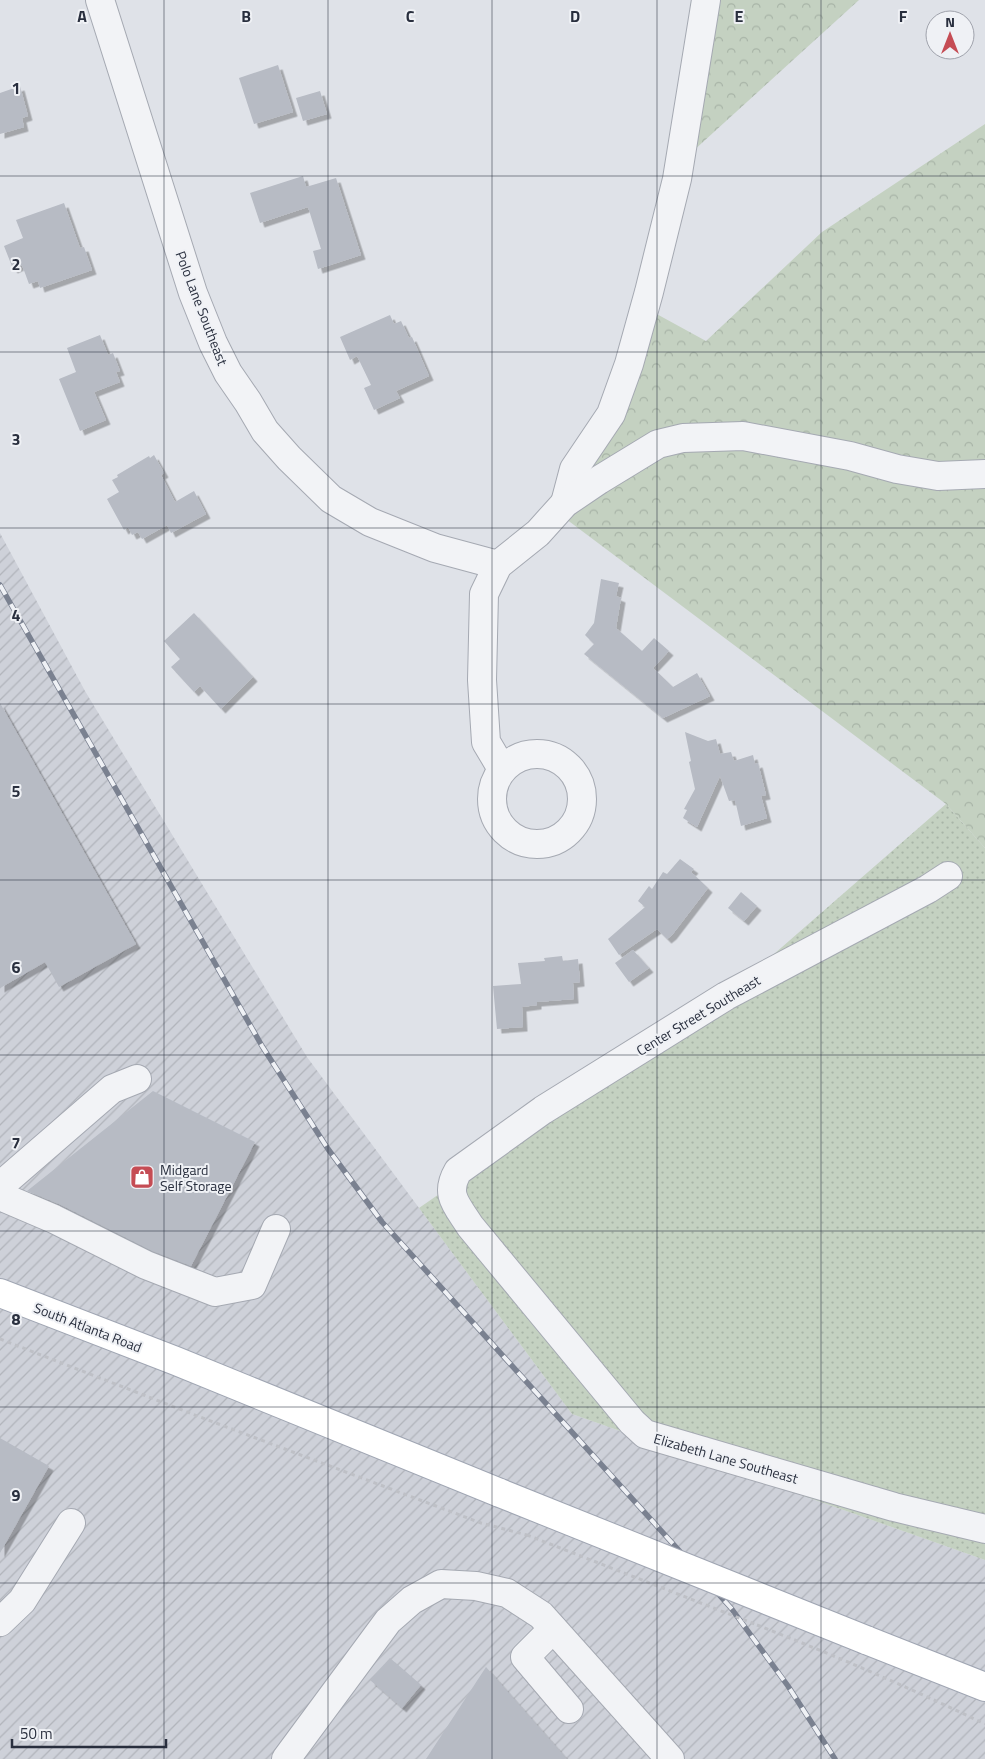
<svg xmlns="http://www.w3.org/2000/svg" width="985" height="1759" font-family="'Titillium Web',sans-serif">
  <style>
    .industrial { fill: url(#industrial-furrows) }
    .grass { fill: url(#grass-dots) }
    .forest { fill: url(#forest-crowns) }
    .building { fill: #b7bbc4; filter: url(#shadow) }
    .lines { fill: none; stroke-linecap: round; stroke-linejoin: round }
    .minor-casing { stroke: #a5a9b2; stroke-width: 30 }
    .major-casing { stroke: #a0a6b3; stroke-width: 30 }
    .path { stroke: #bec0c6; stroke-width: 3; stroke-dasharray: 4 4; stroke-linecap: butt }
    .minor { stroke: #f2f3f6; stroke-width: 28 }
    .major { stroke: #fff; stroke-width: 28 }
    .rail-casing { stroke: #7a8190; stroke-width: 5.5 }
    .rail { stroke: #eff1f5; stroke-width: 4; stroke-dasharray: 11; stroke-linecap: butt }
    .major-bridge-casing { stroke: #a0a6b3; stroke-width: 30; stroke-linecap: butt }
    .path-bridge { stroke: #bec0c6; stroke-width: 3; stroke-dasharray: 4 4; stroke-linecap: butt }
    .major-bridge { stroke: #fff; stroke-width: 28 }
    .grid { fill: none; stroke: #292f3e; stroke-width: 1; stroke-opacity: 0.55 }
    .labels { text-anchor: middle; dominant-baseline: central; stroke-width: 4; stroke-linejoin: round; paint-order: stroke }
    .street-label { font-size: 14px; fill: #292f3e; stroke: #eff1f5 }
    .poi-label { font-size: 14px; fill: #292f3e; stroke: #eff1f5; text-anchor: start }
    .grid-label { font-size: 16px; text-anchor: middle; font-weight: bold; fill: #292f3e; stroke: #eff1f5; stroke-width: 4; stroke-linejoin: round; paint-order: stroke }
  </style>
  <defs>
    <pattern id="industrial-furrows" width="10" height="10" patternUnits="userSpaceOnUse" patternTransform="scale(1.25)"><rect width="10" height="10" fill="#ced1d9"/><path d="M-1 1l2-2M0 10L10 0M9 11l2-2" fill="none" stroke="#b1b4bb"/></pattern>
    <pattern id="grass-dots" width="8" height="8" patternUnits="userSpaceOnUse" patternTransform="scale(1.25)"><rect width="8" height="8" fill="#c4d1c1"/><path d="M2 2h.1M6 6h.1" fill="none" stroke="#a8b4a7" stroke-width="1.8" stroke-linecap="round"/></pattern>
    <pattern id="forest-crowns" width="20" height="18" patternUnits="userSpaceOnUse" patternTransform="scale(1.25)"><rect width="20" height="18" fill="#c4d1c1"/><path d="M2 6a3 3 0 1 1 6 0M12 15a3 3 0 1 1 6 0" fill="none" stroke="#a8b4a7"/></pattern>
    <filter id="shadow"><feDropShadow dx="4.5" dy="4.5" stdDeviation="0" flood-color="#0004"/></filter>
  </defs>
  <rect width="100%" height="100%" fill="#dfe2e8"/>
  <path class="industrial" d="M 0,533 L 85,691 L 307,1057 L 572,1414 L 985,1560 L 985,1759 L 0,1759 Z"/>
  <path class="grass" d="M 946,804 L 985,848 L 985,1560 L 572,1414 L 419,1208 L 727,995 Z"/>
  <g class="forest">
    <path d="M 721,0 L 859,0 L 692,152 Z"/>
    <path d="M 985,124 L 985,848 L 946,804 L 566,519 L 625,407 L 653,312 L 706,341 L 822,232 Z"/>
  </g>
  <g class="building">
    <path d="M 278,65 L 293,112 L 254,124 L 239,78 Z"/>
    <path d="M 20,86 L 28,116 L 22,118 L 24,127 L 0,134 L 0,93 Z"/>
    <path d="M 320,91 L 327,114 L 303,121 L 296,98 Z"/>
    <path d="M 303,176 L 306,187 L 336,178 L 361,255 L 318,269 L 313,251 L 321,249 L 308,207 L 260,223 L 250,193 Z"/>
    <path d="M 64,203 L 80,248 L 84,247 L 92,270 L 40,288 L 38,281 L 29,284 L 22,265 L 13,269 L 4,246 L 23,238 L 16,220 Z"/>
    <path d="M 390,315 L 394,324 L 401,321 L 409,338 L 412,337 L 429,376 L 396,391 L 400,398 L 374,410 L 364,388 L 371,385 L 357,356 L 350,360 L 340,337 Z"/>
    <path d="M 100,335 L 108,355 L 113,353 L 120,371 L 116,372 L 120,382 L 94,392 L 106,420 L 80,431 L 59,379 L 76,372 L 67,348 Z"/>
    <path d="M 154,455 L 164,473 L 161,475 L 175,502 L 194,491 L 206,514 L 171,533 L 167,525 L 142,539 L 138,532 L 132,535 L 128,527 L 124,530 L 107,499 L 119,492 L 112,480 L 118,477 L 117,475 L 149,456 L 150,458 Z"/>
    <path d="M 601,579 L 619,583 L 616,596 L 621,598 L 616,628 L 642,651 L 654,638 L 669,651 L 653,668 L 673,687 L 697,673 L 710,696 L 663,718 L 584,654 L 594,644 L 585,635 L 594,623 Z"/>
    <path d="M 194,613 L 253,677 L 221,709 L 200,686 L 194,692 L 171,667 L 180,659 L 164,641 Z"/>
    <path d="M 0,703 L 136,944 L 59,987 L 45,962 L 0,988 Z"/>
    <path d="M 685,732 L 708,741 L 716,739 L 720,754 L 731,752 L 734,761 L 753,755 L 755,764 L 758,763 L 766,795 L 761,796 L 767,818 L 741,826 L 735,800 L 729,801 L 720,776 L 697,827 L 683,818 L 687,810 L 684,809 L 695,789 L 689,762 L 691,761 Z"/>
    <path d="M 680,859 L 694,869 L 691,872 L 708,888 L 672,935 L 667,939 L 657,929 L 619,955 L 608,939 L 645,907 L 638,901 L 649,886 L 652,889 L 663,872 L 667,874 Z"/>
    <path d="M 741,892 L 757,906 L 744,921 L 728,908 Z"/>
    <path d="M 633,950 L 649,968 L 629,982 L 615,963 Z"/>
    <path d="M 562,956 L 563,961 L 578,959 L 580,982 L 573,983 L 574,999 L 537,1002 L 537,1005 L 522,1007 L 523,1027 L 497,1029 L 493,986 L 521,984 L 518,963 L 545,961 L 544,958 Z"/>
    <path d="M 153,1091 L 255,1142 L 191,1266 L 152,1251 L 61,1205 L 27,1191 Z"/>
    <path d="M 0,1438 L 49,1466 L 0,1553 Z"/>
    <path d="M 390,1658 L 421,1685 L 402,1708 L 370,1680 Z"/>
    <path d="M 486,1667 L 567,1759 L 426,1759 Z"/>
  </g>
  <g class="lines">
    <g class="minor-casing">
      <g id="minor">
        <path d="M 100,0 L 193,293 L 213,343 L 228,373 L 248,402 L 265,431 L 289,458 L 331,499 L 370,522 L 435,548 L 498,565"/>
        <path d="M 565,503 L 574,469 L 611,414 L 629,364 L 649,292 L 677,179 L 706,0"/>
        <circle cx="537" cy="799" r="45"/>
        <path d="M 502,769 L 486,742 L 482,680 L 484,594 L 498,565 L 538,533 L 565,503 L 599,480 L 658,444 L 683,438 L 743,436 L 850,456 L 897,469 L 938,476 L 985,474"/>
        <path d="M 948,876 L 928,889 L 726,996 L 543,1110 L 458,1171 C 444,1195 457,1205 470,1226 L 632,1422 L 645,1434 L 894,1507 L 985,1529"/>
        <path d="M 0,1186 L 112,1089 L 137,1079"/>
        <path d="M 0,1196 L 54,1219 L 146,1265 L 215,1292 L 252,1285 L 276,1229"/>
        <path d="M 0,1622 L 22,1601 L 71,1523"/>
        <path d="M 553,1629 L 525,1657 L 569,1709"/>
        <path d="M 286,1759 L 388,1621 L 412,1600 L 441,1584 L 476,1586 L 507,1593 L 541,1615 L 670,1759"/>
      </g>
    </g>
    <g class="major-casing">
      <g id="major">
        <path d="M 0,1293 L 176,1361 L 500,1493"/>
        <path d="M 866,1640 L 985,1687"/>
      </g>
    </g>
    <g class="path">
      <path d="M 0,1339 L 200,1417 L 481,1523 L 527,1535"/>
      <path d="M 757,1625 C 834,1655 910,1688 985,1724"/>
    </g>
    <use href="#minor" class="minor"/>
    <use href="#major" class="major"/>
    <g class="rail-casing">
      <path id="rail" d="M 0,585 L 262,1046 L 328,1149 L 382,1222 L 731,1608 L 788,1686 L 835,1759"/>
    </g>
    <use href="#rail" class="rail"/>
    <g class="major-bridge-casing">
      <path id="major-bridge" d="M 500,1493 L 866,1640"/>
    </g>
    <path class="path-bridge" d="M 527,1535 L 757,1625"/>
    <use href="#major-bridge" class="major-bridge"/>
  </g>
  <path class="grid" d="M 164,0 L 164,1759M 328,0 L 328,1759M 492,0 L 492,1759M 657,0 L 657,1759M 821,0 L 821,1759M 0,176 L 985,176M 0,352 L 985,352M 0,528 L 985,528M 0,704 L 985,704M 0,880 L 985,880M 0,1055 L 985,1055M 0,1231 L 985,1231M 0,1407 L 985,1407M 0,1583 L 985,1583"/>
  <defs>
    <g id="shop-square" transform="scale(1.25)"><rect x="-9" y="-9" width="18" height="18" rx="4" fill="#c54c54" stroke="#eff1f5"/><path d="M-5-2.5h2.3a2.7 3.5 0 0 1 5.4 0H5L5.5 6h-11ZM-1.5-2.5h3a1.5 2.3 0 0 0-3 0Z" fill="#fff"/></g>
  </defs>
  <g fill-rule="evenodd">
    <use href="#shop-square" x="142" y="1177"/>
  </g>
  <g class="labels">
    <g class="street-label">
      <text transform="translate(202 308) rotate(69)">Polo Lane Southeast</text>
      <text transform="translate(698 1015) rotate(-31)">Center Street Southeast</text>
      <text transform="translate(88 1327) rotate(21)">South Atlanta Road</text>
      <text transform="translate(726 1458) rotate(16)">Elizabeth Lane Southeast</text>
    </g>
    <g class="poi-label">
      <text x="160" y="1169">Midgard<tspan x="160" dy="16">Self Storage</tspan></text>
    </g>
  </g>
  <g class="grid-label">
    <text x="82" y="22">A</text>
    <text x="246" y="22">B</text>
    <text x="410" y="22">C</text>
    <text x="575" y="22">D</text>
    <text x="739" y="22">E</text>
    <text x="903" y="22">F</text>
    <text x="16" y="94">1</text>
    <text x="16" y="270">2</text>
    <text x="16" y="445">3</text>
    <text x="16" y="621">4</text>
    <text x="16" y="797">5</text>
    <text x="16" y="973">6</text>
    <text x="16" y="1149">7</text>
    <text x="16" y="1325">8</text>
    <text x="16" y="1501">9</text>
  </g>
  <g transform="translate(950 35)"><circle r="24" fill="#eff1f5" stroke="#a0a3ac"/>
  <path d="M0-4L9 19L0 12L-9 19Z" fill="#c54c54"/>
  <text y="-8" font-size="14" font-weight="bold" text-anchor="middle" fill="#292f3e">N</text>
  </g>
  <path d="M12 1739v8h154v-8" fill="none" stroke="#292f3e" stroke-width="2.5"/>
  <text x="20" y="1739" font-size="15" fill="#292f3e" stroke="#eff1f5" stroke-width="4" paint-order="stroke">50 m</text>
</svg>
